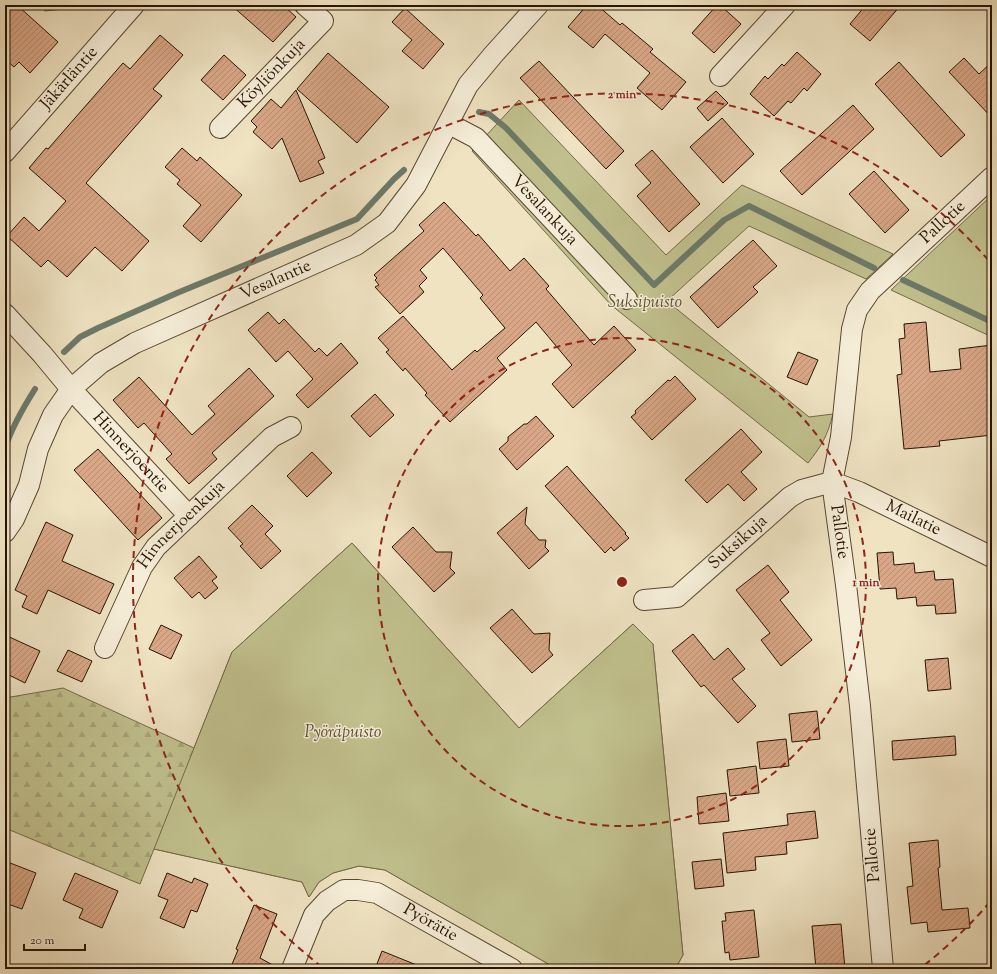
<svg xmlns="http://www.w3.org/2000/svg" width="997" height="974" font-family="'Sorts Mill Goudy',serif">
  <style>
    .forest { fill: url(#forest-firs); stroke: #746a47 }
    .green { fill: #c1c18e; stroke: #746a47 }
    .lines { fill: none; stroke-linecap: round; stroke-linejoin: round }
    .stream { stroke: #6c7a69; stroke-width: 6 }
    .building { fill: url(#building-hatch); stroke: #271300 }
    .minor-casing { stroke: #594730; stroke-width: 22 }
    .minor { stroke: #f5edd7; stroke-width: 20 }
    .ring { fill: none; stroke: #8f2418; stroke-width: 2; stroke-dasharray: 7 5 }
    .labels { text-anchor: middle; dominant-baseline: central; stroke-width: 3; stroke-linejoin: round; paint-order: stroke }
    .street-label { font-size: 17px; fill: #271300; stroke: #f5edd7 }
    .park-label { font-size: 17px; font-style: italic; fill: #5d5032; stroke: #f5edd7 }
    .centre { fill: #8f2418; stroke: #f5edd7; stroke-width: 2 }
    .ring-label { font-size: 12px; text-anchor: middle; font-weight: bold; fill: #8f2418; stroke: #f5edd7; stroke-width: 3; stroke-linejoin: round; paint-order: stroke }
  </style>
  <defs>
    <pattern id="forest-firs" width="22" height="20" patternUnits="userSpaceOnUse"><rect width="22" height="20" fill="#c1c18e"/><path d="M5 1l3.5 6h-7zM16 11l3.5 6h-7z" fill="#a6a579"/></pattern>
    <pattern id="building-hatch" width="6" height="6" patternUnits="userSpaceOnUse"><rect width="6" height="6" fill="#d9a787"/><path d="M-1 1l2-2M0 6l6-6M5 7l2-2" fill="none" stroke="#ba8f73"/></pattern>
  </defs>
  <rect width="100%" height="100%" fill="#efe3c2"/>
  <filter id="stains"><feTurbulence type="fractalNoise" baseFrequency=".005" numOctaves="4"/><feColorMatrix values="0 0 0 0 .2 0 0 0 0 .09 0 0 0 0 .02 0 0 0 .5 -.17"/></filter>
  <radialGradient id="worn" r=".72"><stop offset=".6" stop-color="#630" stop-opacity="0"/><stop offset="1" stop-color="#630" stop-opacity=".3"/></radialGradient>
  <g class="forest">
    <path d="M 38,5 L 100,5 L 45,11 Z"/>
    <path d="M 352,543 L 519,728 L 633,624 L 653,644 L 683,955 L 675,969 L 557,969 L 385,870 L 359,866 L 333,873 L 319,882 L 309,897 L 302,882 L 154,849 L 140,884 L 5,828 L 5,698 L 63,688 L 194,748 L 232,652 Z"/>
  </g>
  <g class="green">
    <path d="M 519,100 L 666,255 L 742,185 L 893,254 L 866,279 L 749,226 L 667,301 L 809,417 L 833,414 C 827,437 822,445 808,463 L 611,305 L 472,151 Z"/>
    <path d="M 992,195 L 992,337 L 891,290 Z"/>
    <path d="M 352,543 L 519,728 L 633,624 L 653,644 L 683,955 L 675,969 L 557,969 L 385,870 L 359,866 L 333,873 L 319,882 L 309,897 L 302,882 L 154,849 L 232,652 Z"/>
  </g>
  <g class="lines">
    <g class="stream">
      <path d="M 479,112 L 489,114 L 506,128 L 654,285 L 724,220 L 749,206 L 874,268"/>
      <path d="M 903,280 L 992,322"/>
      <path d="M 64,352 L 80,337 L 98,328 L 177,293 L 357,219 L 394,179 L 404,170"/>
      <path d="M 5,448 C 12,427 23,408 35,389"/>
    </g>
  </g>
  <g class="building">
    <path d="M 5,5 L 17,5 L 58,42 L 30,73 L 19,62 L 14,67 L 5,59 Z"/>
    <path d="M 231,5 L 283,5 L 296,17 L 273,42 Z"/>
    <path d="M 587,5 L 597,5 L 620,25 L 622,23 L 653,49 L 650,52 L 686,82 L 662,110 L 637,88 L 650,73 L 605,34 L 593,48 L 568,27 Z"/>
    <path d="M 717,5 L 720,5 L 741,24 L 714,53 L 692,33 Z"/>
    <path d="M 866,5 L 901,5 L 870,41 L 850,24 Z"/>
    <path d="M 405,8 L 444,44 L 423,69 L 402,51 L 412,40 L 392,22 Z"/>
    <path d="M 160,35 L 183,55 L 153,89 L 162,96 L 86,183 L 149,241 L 122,271 L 95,247 L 67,277 L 48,260 L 41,267 L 7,236 L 24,217 L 39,231 L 66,201 L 29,168 L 46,148 L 48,149 L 123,63 L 130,69 Z"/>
    <path d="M 797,52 L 821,74 L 807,91 L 804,88 L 791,103 L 788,101 L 774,116 L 750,94 L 765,76 L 768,79 L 782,64 L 784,66 Z"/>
    <path d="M 328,53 L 389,107 L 357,143 L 297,89 Z"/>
    <path d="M 224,55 L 246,75 L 223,100 L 201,80 Z"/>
    <path d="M 964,58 L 979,74 L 992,62 L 992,118 L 949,72 Z"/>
    <path d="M 539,61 L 624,151 L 606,169 L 520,78 Z"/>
    <path d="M 899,62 L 965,135 L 941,157 L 875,84 Z"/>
    <path d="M 296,90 L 325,158 L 318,161 L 324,173 L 300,182 L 282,138 L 272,149 L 253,132 L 257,127 L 251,121 L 271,99 L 281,108 Z"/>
    <path d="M 716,91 L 728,103 L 708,121 L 697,108 Z"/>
    <path d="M 853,105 L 874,129 L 802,195 L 780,171 Z"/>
    <path d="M 722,118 L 754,154 L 723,183 L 690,147 Z"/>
    <path d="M 182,148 L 197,161 L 200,157 L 242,195 L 201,242 L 183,226 L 201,205 L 177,184 L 180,180 L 165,167 Z"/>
    <path d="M 652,150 L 700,204 L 669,232 L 637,196 L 651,183 L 635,165 Z"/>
    <path d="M 874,171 L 909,210 L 885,233 L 849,194 Z"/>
    <path d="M 444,202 L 476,236 L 478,234 L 510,271 L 524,258 L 549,286 L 546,289 L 594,345 L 614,326 L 636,350 L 573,408 L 552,384 L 572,365 L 536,322 L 497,358 L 507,370 L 450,422 L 425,395 L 427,393 L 405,368 L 403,371 L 386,352 L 389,350 L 378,338 L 403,316 L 452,370 L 475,350 L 477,352 L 505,328 L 480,298 L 483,295 L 443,248 L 420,270 L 427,278 L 419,286 L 424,292 L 400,314 L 375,287 L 379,285 L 375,280 L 377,278 L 374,275 L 424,231 L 419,225 Z"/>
    <path d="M 753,240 L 777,266 L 753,287 L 758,292 L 718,328 L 690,297 Z"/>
    <path d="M 268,312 L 279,324 L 284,319 L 315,352 L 319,348 L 327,356 L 341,343 L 358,363 L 308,408 L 296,395 L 313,379 L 288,351 L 276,362 L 248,330 Z"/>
    <path d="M 926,322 L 930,372 L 961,369 L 959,349 L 992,345 L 992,435 L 939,441 L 940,446 L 904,449 L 897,375 L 902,374 L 899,339 L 905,338 L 904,324 Z"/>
    <path d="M 798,352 L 818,360 L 807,385 L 787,377 Z"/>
    <path d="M 249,368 L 274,396 L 212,453 L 217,459 L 189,484 L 166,459 L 172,454 L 144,423 L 138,428 L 113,400 L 139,377 L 192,435 L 215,414 L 208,406 Z"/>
    <path d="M 675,376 L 696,399 L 652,440 L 631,417 L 636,413 L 635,411 L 668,380 L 670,381 Z"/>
    <path d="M 375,394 L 394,415 L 370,437 L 351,416 Z"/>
    <path d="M 536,416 L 554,436 L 517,470 L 499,449 L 508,441 L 508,437 L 524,424 L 527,424 Z"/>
    <path d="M 741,429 L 762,452 L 741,472 L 757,489 L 744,501 L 728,484 L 707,503 L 685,480 Z"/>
    <path d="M 98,449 L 162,518 L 138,540 L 74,470 Z"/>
    <path d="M 312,452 L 332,473 L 307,497 L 287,476 Z"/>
    <path d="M 567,466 L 626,533 L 625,534 L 629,538 L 614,551 L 611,547 L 605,553 L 545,486 Z"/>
    <path d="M 252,505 L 273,526 L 265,534 L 281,551 L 261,569 L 240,546 L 243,544 L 228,528 Z"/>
    <path d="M 527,507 L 525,524 L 539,540 L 546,540 L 545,547 L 549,551 L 529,569 L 497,533 Z"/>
    <path d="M 46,522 L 73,535 L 62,561 L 114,584 L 100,614 L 48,590 L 37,614 L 22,607 L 27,596 L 15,590 Z"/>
    <path d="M 413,527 L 436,552 L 452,552 L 450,568 L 455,573 L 434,592 L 392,547 Z"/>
    <path d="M 893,552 L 894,565 L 914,563 L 915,573 L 934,571 L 935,580 L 953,579 L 956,613 L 936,614 L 935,605 L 917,606 L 916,597 L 897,599 L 896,588 L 880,589 L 877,553 Z"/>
    <path d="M 199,556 L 217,577 L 212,581 L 218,588 L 205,599 L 199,592 L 192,598 L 174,578 Z"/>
    <path d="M 768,565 L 789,592 L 780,600 L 812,640 L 781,666 L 761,640 L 770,633 L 736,590 Z"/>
    <path d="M 512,609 L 534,634 L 550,633 L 549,650 L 553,655 L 532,673 L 490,628 Z"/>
    <path d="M 161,625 L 182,635 L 171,659 L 149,649 Z"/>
    <path d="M 693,634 L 714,660 L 728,648 L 745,669 L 732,679 L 756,706 L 738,723 L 704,685 L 701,687 L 672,651 Z"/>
    <path d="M 5,635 L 40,651 L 25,683 L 5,673 Z"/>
    <path d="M 68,650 L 92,661 L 82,682 L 57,671 Z"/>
    <path d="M 948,658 L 951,689 L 928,691 L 925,660 Z"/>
    <path d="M 817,711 L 820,739 L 792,742 L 789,714 Z"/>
    <path d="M 955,736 L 956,755 L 893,760 L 892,741 Z"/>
    <path d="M 786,739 L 789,766 L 760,769 L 757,742 Z"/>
    <path d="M 756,766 L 759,793 L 730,796 L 727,770 Z"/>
    <path d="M 726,793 L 729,821 L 699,824 L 697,797 Z"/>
    <path d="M 815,811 L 818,838 L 786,842 L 787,854 L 755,857 L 756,870 L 727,873 L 723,833 L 788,825 L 787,814 Z"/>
    <path d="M 938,840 L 940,867 L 938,868 L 942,910 L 968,908 L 970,928 L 928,932 L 927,922 L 911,924 L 907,887 L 913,886 L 909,843 Z"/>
    <path d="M 721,859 L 724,886 L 695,889 L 692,862 Z"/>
    <path d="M 5,861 L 36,873 L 22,909 L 5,903 Z"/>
    <path d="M 75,873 L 118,891 L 102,928 L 79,918 L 83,909 L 63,900 Z"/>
    <path d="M 167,873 L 192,883 L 194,878 L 208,884 L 197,912 L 191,910 L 184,928 L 160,918 L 168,900 L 158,896 Z"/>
    <path d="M 254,905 L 277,914 L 260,958 L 280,969 L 230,969 L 238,950 L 236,949 Z"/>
    <path d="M 754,910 L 759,957 L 730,960 L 729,952 L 725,953 L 722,921 L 726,921 L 725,913 Z"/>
    <path d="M 841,924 L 845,969 L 816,969 L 812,926 Z"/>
    <path d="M 382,951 L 424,968 L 424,969 L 375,969 Z"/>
  </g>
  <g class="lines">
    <g class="minor-casing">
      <g id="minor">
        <path d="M 720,76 L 785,5"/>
        <path id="s1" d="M 220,128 L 323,21 L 305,5"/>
        <path id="s2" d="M 457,128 L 476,138 L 627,299"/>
        <path id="s3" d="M 5,152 L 134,5"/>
        <path id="s4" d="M 5,314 L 42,354 L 71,389 L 189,516"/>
        <path id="s5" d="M 5,532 L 14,519 L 29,485 L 38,449 L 53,415 L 71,389 L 101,363 L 135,343 L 356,245 L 387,223 L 416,185 L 468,85 L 493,55 L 538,5"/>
        <path id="s6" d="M 644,600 L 677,597 L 790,497 L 802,490 L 832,482 L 859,492 L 992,557"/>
        <path id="s7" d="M 105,648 L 142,567 L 156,547 L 272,437 L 291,427"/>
        <path id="s8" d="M 292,969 L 314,915 L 327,901 L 344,890 L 358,890 L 377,893 L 512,969"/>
        <path id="s9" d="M 883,969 L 860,706 L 846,585 L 832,482 L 841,437 L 852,329 L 857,310 L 870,291 L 992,177"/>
      </g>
    </g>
    <use href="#minor" class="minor"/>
  </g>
  <g class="ring">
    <circle cx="622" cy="582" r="244"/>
    <path d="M990 902A488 488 0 0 1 922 967M322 967A488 488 0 1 1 990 262"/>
  </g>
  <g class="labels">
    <g class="street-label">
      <text stroke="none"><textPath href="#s1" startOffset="75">Köyliönkuja</textPath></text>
      <text stroke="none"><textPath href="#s3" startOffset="98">Jäkärläntie</textPath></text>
      <text stroke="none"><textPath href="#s2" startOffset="121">Vesalankuja</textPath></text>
      <text stroke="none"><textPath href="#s9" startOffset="787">Pallotie</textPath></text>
      <text stroke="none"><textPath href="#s5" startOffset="392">Vesalantie</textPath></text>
      <text stroke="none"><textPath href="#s4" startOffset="187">Hinnerjoentie</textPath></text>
      <text stroke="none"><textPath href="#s6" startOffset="318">Mailatie</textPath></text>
      <text stroke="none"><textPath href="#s7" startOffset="147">Hinnerjoenkuja</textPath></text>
      <text transform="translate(839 532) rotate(82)">Pallotie</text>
      <text stroke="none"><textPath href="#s6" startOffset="115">Suksikuja</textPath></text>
      <text transform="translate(873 855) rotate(-95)">Pallotie</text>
      <text stroke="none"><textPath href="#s8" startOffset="192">Pyörätie</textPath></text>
    </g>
    <g class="park-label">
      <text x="645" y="303">Suksipuisto</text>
      <text x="343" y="733">Pyöräpuisto</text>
    </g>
  </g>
  <circle cx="622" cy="582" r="6" class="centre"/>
  <g class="ring-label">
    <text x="622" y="98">2 min</text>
    <text x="866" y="586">1 min</text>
  </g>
  <rect width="997" height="974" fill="none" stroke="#efe3c2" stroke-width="20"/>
  <rect x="6" y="6" width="985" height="962" fill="none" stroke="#271300" stroke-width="2"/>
  <rect x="10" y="10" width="977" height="954" fill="none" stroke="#271300"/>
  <path d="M24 944v6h61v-6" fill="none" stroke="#271300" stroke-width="2"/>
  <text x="30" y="944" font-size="12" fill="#271300" stroke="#f5edd7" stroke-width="3" paint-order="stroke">20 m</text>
  <rect width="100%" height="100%" filter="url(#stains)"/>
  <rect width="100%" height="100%" fill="url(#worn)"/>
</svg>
